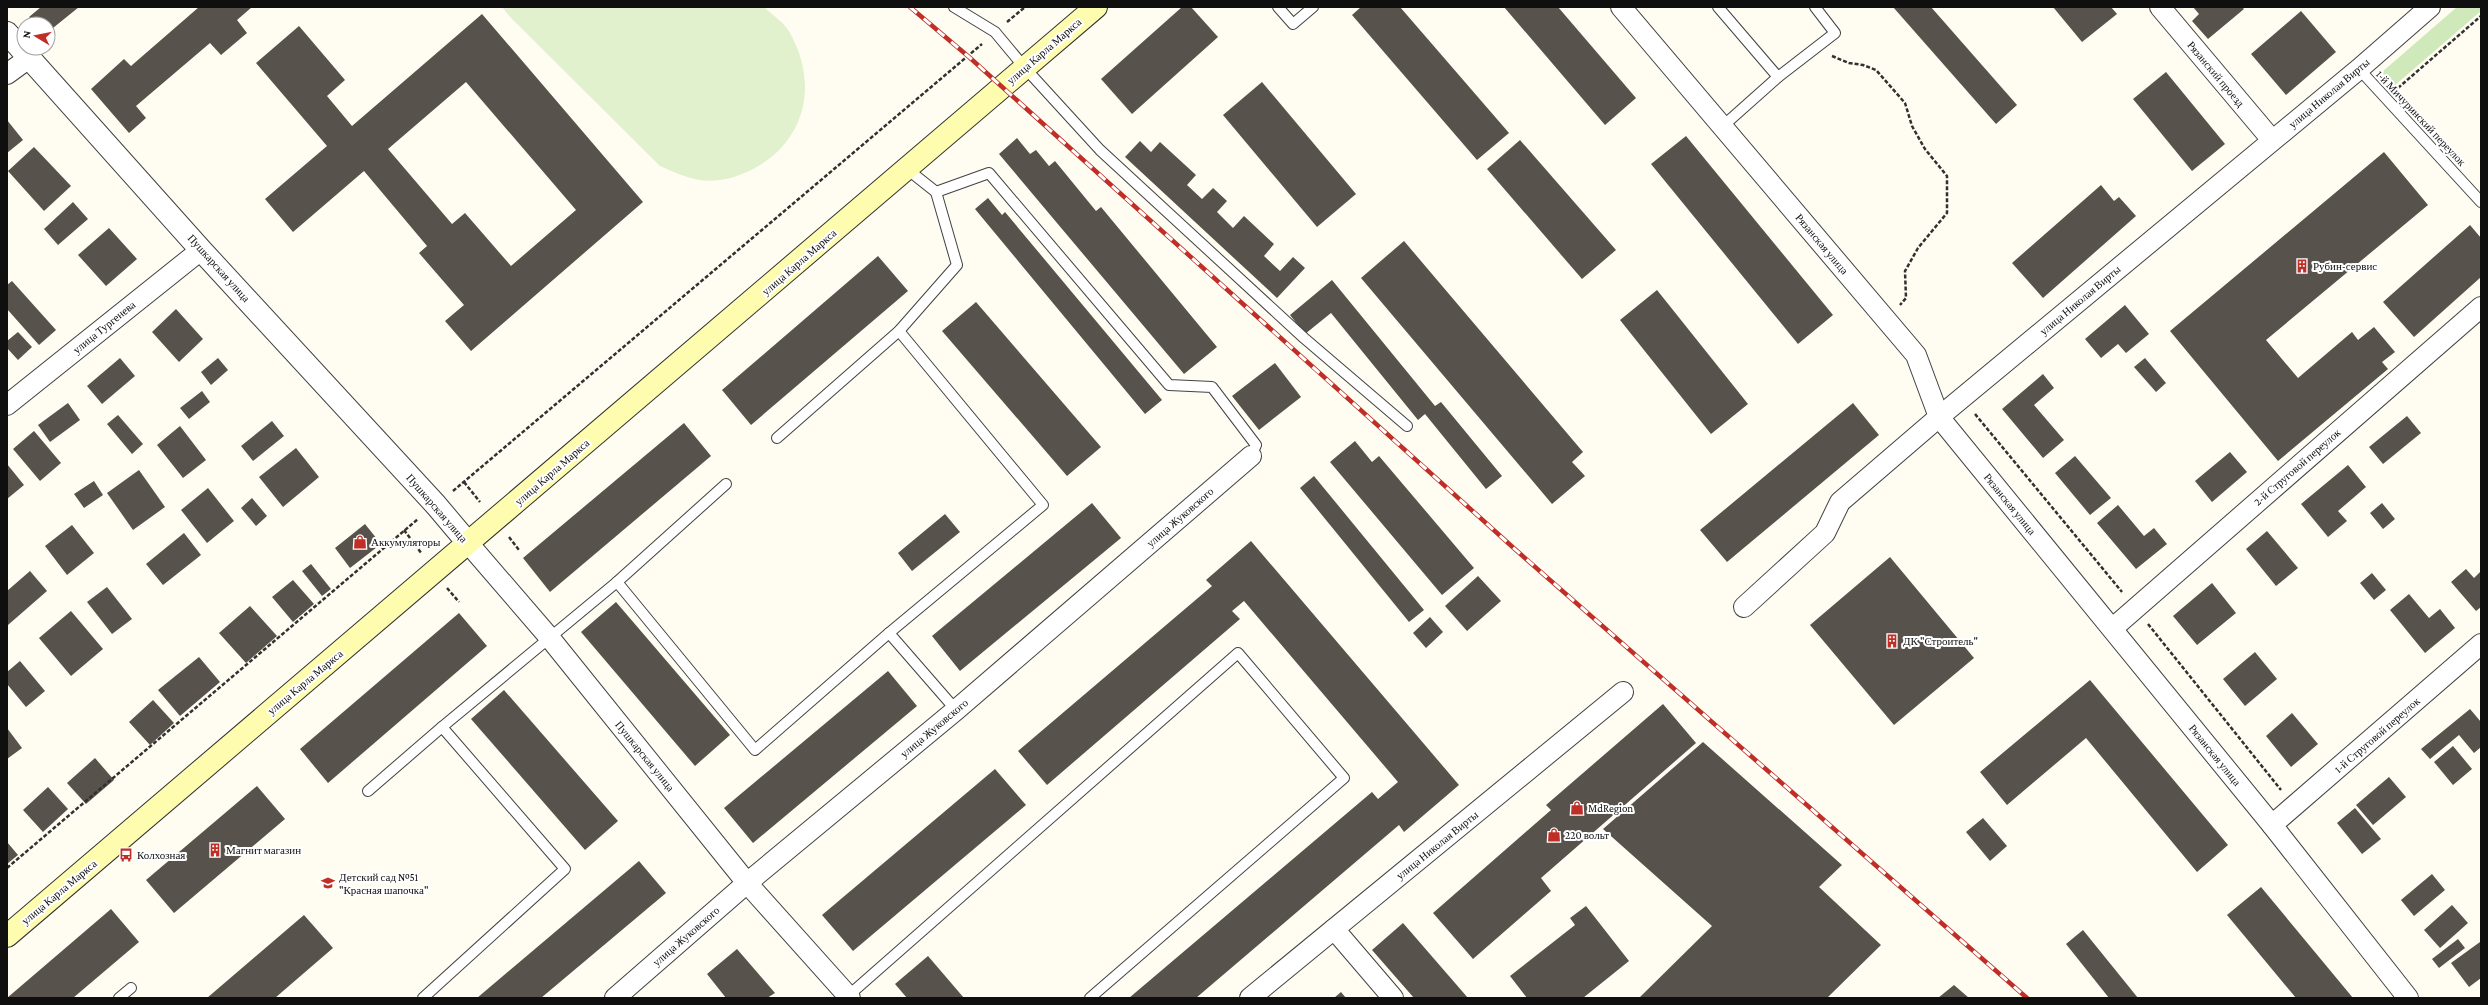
<svg xmlns="http://www.w3.org/2000/svg" width="2488" height="1005" font-family="'Crimson Pro',serif">
  <style>
    .green { fill: #cfe9bb }
    .pitch { fill: #e1f1cd }
    .building { fill: #58524c; fill-rule: evenodd }
    .lines { fill: none; stroke-linecap: round; stroke-linejoin: round }
    .service-casing { stroke: #424242; stroke-width: 12 }
    .minor-casing { stroke: #424242; stroke-width: 22 }
    .tertiary-casing { stroke: #424242; stroke-width: 24 }
    .secondary-casing { stroke: #313131; stroke-width: 24 }
    .path { stroke: #313131; stroke-width: 2.5; stroke-dasharray: 4 2; stroke-linecap: butt }
    .service { stroke: #fff; stroke-width: 10 }
    .minor { stroke: #fff; stroke-width: 20 }
    .tertiary { stroke: #fff; stroke-width: 22 }
    .secondary { stroke: #fefcae; stroke-width: 22 }
    .rail-casing { stroke: #bf2f28; stroke-width: 4.5 }
    .rail { stroke: #fff; stroke-width: 3; stroke-dasharray: 9; stroke-linecap: butt }
    .labels { text-anchor: middle; dominant-baseline: central; stroke-width: 4; stroke-linejoin: round; paint-order: stroke }
    .street-label { font-size: 11px; fill: #0f0f0f; stroke: #fff }
    .poi-label { font-size: 11px; fill: #0f0f0f; stroke: #fff; text-anchor: start }
  </style>
  <rect width="100%" height="100%" fill="#fffdf2"/>
  <path class="green" d="M 2457,7 L 2481,7 L 2481,11 L 2394,86 L 2382,72 Z"/>
  <path class="pitch" d="M 502,7 L 764,7 C 772,15 785,23 790,33 C 818,83 807,139 755,168 C 739,177 718,183 699,180 C 685,177 673,172 660,166 L 510,17 Z"/>
  <g class="building">
    <path d="M 41,7 L 79,7 L 48,32 L 48,24 L 35,24 L 29,17 Z"/>
    <path d="M 199,7 L 252,7 L 237,20 L 247,33 L 221,55 L 210,43 L 136,106 L 146,118 L 129,133 L 91,89 L 124,59 L 131,66 Z"/>
    <path d="M 1182,7 L 1191,7 L 1218,37 L 1132,114 L 1101,79 Z"/>
    <path d="M 1361,7 L 1400,7 L 1509,133 L 1477,160 L 1352,15 Z"/>
    <path d="M 1504,7 L 1558,7 L 1636,98 L 1605,125 Z"/>
    <path d="M 1893,7 L 1931,7 L 2017,105 L 1996,124 Z"/>
    <path d="M 2053,7 L 2111,7 L 2117,14 L 2082,42 Z"/>
    <path d="M 2193,7 L 2242,7 L 2244,9 L 2208,39 L 2192,21 L 2199,14 Z"/>
    <path d="M 2301,11 L 2336,52 L 2286,95 L 2251,54 Z"/>
    <path d="M 482,14 L 643,202 L 471,351 L 445,321 L 464,305 L 419,253 L 427,246 L 364,171 L 293,232 L 265,199 L 327,146 L 256,63 L 299,26 L 345,80 L 327,96 L 352,126 ZM 466,82 L 576,210 L 511,266 L 465,213 L 452,224 L 388,149 Z"/>
    <path d="M 2166,72 L 2225,144 L 2192,171 L 2133,99 Z"/>
    <path d="M 1262,82 L 1356,194 L 1317,227 L 1223,115 Z"/>
    <path d="M 7,120 L 23,140 L 7,153 Z"/>
    <path d="M 1686,136 L 1833,315 L 1798,344 L 1651,164 Z"/>
    <path d="M 1017,138 L 1030,154 L 1036,150 L 1049,166 L 1055,161 L 1096,211 L 1101,207 L 1217,347 L 1184,374 L 999,154 Z"/>
    <path d="M 1520,140 L 1616,250 L 1582,279 L 1487,169 Z"/>
    <path d="M 1140,141 L 1151,152 L 1160,142 L 1196,175 L 1187,185 L 1202,199 L 1213,188 L 1227,201 L 1217,212 L 1233,228 L 1244,216 L 1274,244 L 1264,256 L 1280,271 L 1293,257 L 1305,268 L 1277,298 L 1125,157 Z"/>
    <path d="M 34,147 L 71,186 L 44,211 L 8,171 Z"/>
    <path d="M 2384,152 L 2428,205 L 2266,340 L 2298,378 L 2352,332 L 2358,340 L 2374,327 L 2395,352 L 2382,362 L 2388,369 L 2278,461 L 2170,331 Z"/>
    <path d="M 2101,185 L 2114,201 L 2119,197 L 2136,216 L 2043,298 L 2012,263 Z"/>
    <path d="M 988,198 L 1002,215 L 1005,212 L 1162,400 L 1145,414 L 975,209 Z"/>
    <path d="M 73,202 L 88,219 L 58,245 L 44,229 Z"/>
    <path d="M 2470,225 L 2481,238 L 2481,277 L 2414,337 L 2383,302 Z"/>
    <path d="M 109,228 L 137,259 L 106,286 L 78,255 Z"/>
    <path d="M 1404,241 L 1583,452 L 1572,462 L 1585,476 L 1552,504 L 1361,278 Z"/>
    <path d="M 878,256 L 908,291 L 751,425 L 722,390 Z"/>
    <path d="M 1332,280 L 1435,406 L 1441,402 L 1502,476 L 1486,489 L 1425,414 L 1418,420 L 1331,313 L 1305,334 L 1290,315 Z"/>
    <path d="M 12,281 L 56,330 L 39,345 L 7,309 L 7,285 Z"/>
    <path d="M 1657,290 L 1748,404 L 1711,434 L 1620,320 Z"/>
    <path d="M 976,302 L 1101,447 L 1067,476 L 942,331 Z"/>
    <path d="M 2125,305 L 2149,334 L 2126,353 L 2118,344 L 2101,358 L 2085,339 Z"/>
    <path d="M 176,309 L 203,339 L 179,362 L 152,332 Z"/>
    <path d="M 18,332 L 32,347 L 18,360 L 7,348 L 7,341 Z"/>
    <path d="M 120,358 L 135,376 L 102,404 L 87,386 Z"/>
    <path d="M 218,358 L 228,370 L 211,385 L 201,372 Z"/>
    <path d="M 2145,358 L 2166,383 L 2156,392 L 2134,367 Z"/>
    <path d="M 1275,363 L 1301,397 L 1259,430 L 1232,396 Z"/>
    <path d="M 2043,374 L 2054,388 L 2034,405 L 2064,440 L 2043,458 L 2002,409 Z"/>
    <path d="M 202,391 L 210,402 L 189,419 L 180,408 Z"/>
    <path d="M 68,403 L 80,420 L 50,442 L 38,425 Z"/>
    <path d="M 1853,403 L 1879,435 L 1727,562 L 1700,530 Z"/>
    <path d="M 118,415 L 143,444 L 132,454 L 107,424 Z"/>
    <path d="M 2407,416 L 2421,433 L 2383,464 L 2369,447 Z"/>
    <path d="M 272,421 L 284,436 L 253,461 L 241,446 Z"/>
    <path d="M 684,423 L 711,456 L 550,592 L 523,558 Z"/>
    <path d="M 180,426 L 206,460 L 183,478 L 157,445 Z"/>
    <path d="M 34,431 L 61,463 L 40,481 L 13,449 Z"/>
    <path d="M 1355,441 L 1372,462 L 1379,456 L 1474,568 L 1442,595 L 1330,462 Z"/>
    <path d="M 296,448 L 319,477 L 283,507 L 259,477 Z"/>
    <path d="M 2230,452 L 2247,472 L 2212,502 L 2195,481 Z"/>
    <path d="M 2075,456 L 2111,498 L 2090,515 L 2055,473 Z"/>
    <path d="M 7,464 L 24,485 L 7,499 Z"/>
    <path d="M 2348,465 L 2366,487 L 2338,511 L 2347,521 L 2328,537 L 2301,504 Z"/>
    <path d="M 139,470 L 165,507 L 133,530 L 107,493 Z"/>
    <path d="M 1314,476 L 1424,610 L 1409,622 L 1300,488 Z"/>
    <path d="M 94,481 L 103,495 L 84,508 L 74,494 Z"/>
    <path d="M 208,488 L 234,521 L 207,543 L 181,510 Z"/>
    <path d="M 252,498 L 267,516 L 256,526 L 241,508 Z"/>
    <path d="M 1092,503 L 1121,538 L 960,671 L 932,636 Z"/>
    <path d="M 2382,503 L 2395,519 L 2383,529 L 2370,513 Z"/>
    <path d="M 2118,505 L 2144,536 L 2154,528 L 2167,544 L 2136,569 L 2097,523 Z"/>
    <path d="M 945,514 L 960,532 L 912,571 L 898,553 Z"/>
    <path d="M 365,524 L 381,544 L 350,568 L 335,548 Z"/>
    <path d="M 72,525 L 94,553 L 67,575 L 45,546 Z"/>
    <path d="M 2267,531 L 2298,568 L 2276,586 L 2246,549 Z"/>
    <path d="M 184,533 L 201,555 L 163,585 L 146,564 Z"/>
    <path d="M 1251,541 L 1459,785 L 1404,832 L 1399,825 L 1196,998 L 1129,998 L 1372,792 L 1378,799 L 1398,782 L 1244,601 L 1232,611 L 1240,619 L 1047,785 L 1018,751 L 1212,586 L 1206,580 Z"/>
    <path d="M 1890,557 L 1974,658 L 1894,725 L 1810,625 Z"/>
    <path d="M 311,564 L 331,589 L 322,596 L 302,571 Z"/>
    <path d="M 2466,569 L 2474,578 L 2481,571 L 2481,607 L 2476,611 L 2451,582 Z"/>
    <path d="M 30,571 L 47,591 L 8,625 L 7,591 Z"/>
    <path d="M 2372,573 L 2386,590 L 2374,600 L 2360,583 Z"/>
    <path d="M 1478,576 L 1501,601 L 1467,631 L 1445,606 Z"/>
    <path d="M 293,580 L 314,604 L 293,622 L 272,597 Z"/>
    <path d="M 2212,583 L 2236,613 L 2197,645 L 2173,616 Z"/>
    <path d="M 107,587 L 132,619 L 112,634 L 87,602 Z"/>
    <path d="M 2409,594 L 2429,618 L 2440,609 L 2455,628 L 2425,653 L 2390,610 Z"/>
    <path d="M 616,602 L 730,735 L 695,766 L 581,632 Z"/>
    <path d="M 250,606 L 277,636 L 246,663 L 219,633 Z"/>
    <path d="M 71,611 L 103,649 L 71,676 L 39,638 Z"/>
    <path d="M 459,613 L 487,646 L 328,783 L 300,749 Z"/>
    <path d="M 1430,617 L 1443,632 L 1426,648 L 1413,633 Z"/>
    <path d="M 2255,652 L 2277,679 L 2245,706 L 2223,679 Z"/>
    <path d="M 199,657 L 220,682 L 180,716 L 158,690 Z"/>
    <path d="M 20,661 L 45,691 L 26,707 L 7,684 L 7,672 Z"/>
    <path d="M 888,671 L 917,706 L 753,843 L 724,808 Z"/>
    <path d="M 2090,680 L 2228,845 L 2197,872 L 2086,738 L 2007,805 L 1980,772 Z"/>
    <path d="M 504,690 L 618,821 L 585,850 L 471,719 Z"/>
    <path d="M 153,700 L 174,723 L 150,745 L 129,722 Z"/>
    <path d="M 1663,704 L 1696,743 L 1541,878 L 1551,891 L 1473,959 L 1433,913 L 1551,810 L 1546,805 Z"/>
    <path d="M 2470,709 L 2481,722 L 2481,747 L 2474,753 L 2459,735 L 2430,759 L 2421,749 Z"/>
    <path d="M 2292,713 L 2318,744 L 2291,767 L 2266,736 Z"/>
    <path d="M 7,728 L 22,748 L 7,759 Z"/>
    <path d="M 1703,742 L 1842,865 L 1819,887 L 1881,945 L 1827,998 L 1639,998 L 1712,926 L 1603,829 Z"/>
    <path d="M 2453,746 L 2472,769 L 2453,785 L 2434,762 Z"/>
    <path d="M 95,758 L 114,780 L 86,804 L 67,783 Z"/>
    <path d="M 995,769 L 1026,805 L 853,951 L 822,915 Z"/>
    <path d="M 2389,777 L 2406,797 L 2373,825 L 2356,805 Z"/>
    <path d="M 257,786 L 285,819 L 174,913 L 146,880 Z"/>
    <path d="M 48,787 L 68,809 L 43,832 L 23,810 Z"/>
    <path d="M 2355,808 L 2381,839 L 2362,854 L 2337,823 Z"/>
    <path d="M 1983,818 L 2007,846 L 1990,861 L 1966,832 Z"/>
    <path d="M 7,842 L 18,855 L 7,864 Z"/>
    <path d="M 639,861 L 666,893 L 541,998 L 477,998 Z"/>
    <path d="M 2432,874 L 2445,890 L 2414,916 L 2401,900 Z"/>
    <path d="M 2261,887 L 2353,998 L 2296,998 L 2227,915 Z"/>
    <path d="M 2452,905 L 2468,923 L 2440,948 L 2424,930 Z"/>
    <path d="M 1586,906 L 1629,961 L 1583,998 L 1527,998 L 1510,976 L 1575,925 L 1570,918 Z"/>
    <path d="M 111,909 L 139,942 L 73,998 L 7,998 Z"/>
    <path d="M 304,915 L 333,948 L 275,998 L 207,998 Z"/>
    <path d="M 1403,923 L 1468,998 L 1414,998 L 1372,950 Z"/>
    <path d="M 2083,930 L 2138,998 L 2109,998 L 2066,944 Z"/>
    <path d="M 2458,939 L 2465,948 L 2439,968 L 2432,959 Z"/>
    <path d="M 2480,942 L 2481,978 L 2469,987 L 2451,963 Z"/>
    <path d="M 737,949 L 775,993 L 767,998 L 726,998 L 707,974 Z"/>
    <path d="M 928,956 L 964,998 L 907,998 L 895,984 Z"/>
    <path d="M 1954,985 L 1969,998 L 1938,998 Z"/>
    <path d="M 1341,992 L 1346,998 L 1334,998 Z"/>
  </g>
  <g class="lines">
    <g class="service-casing">
      <g id="service">
        <path d="M 954,7 L 995,32 L 1025,68 L 1100,150 L 1304,338 L 1407,426"/>
        <path d="M 1278,7 L 1293,24 L 1313,7"/>
        <path d="M 1718,7 L 1778,77 L 1723,126"/>
        <path d="M 2359,69 L 2481,202"/>
        <path d="M 1778,77 L 1835,33 L 1815,7"/>
        <path d="M 907,169 L 936,192 L 989,173 L 1169,385 L 1212,387 L 1256,445 L 1251,456"/>
        <path d="M 899,331 L 1043,505 L 889,633 L 956,710"/>
        <path d="M 777,438 L 899,331 L 957,265 L 936,192"/>
        <path d="M 617,582 L 726,484"/>
        <path d="M 368,791 L 442,727"/>
        <path d="M 848,996 L 1238,653 L 1344,778 L 1090,998"/>
        <path d="M 119,998 L 131,988"/>
        <path d="M 423,998 L 565,869 L 442,727 L 617,582 L 755,750 L 889,633"/>
      </g>
    </g>
    <g class="minor-casing">
      <g id="minor">
        <path d="M 1621,7 L 1916,355 L 1939,417 L 2272,825 L 2408,998"/>
        <path d="M 2160,7 L 2272,140"/>
        <path d="M 7,74 L 29,58"/>
        <path d="M 7,405 L 201,250"/>
        <path d="M 468,543 L 549,637 L 747,883 L 850,998"/>
        <path d="M 1744,607 L 1825,533 L 1840,502 L 1939,417 L 2359,69 L 2430,7"/>
        <path d="M 2113,628 L 2481,307"/>
        <path d="M 2272,825 L 2481,644"/>
        <path d="M 1334,929 L 1393,998"/>
        <path d="M 615,998 L 747,883 L 956,710 L 1251,456"/>
        <path d="M 1250,998 L 1623,692"/>
      </g>
    </g>
    <g class="tertiary-casing">
      <path id="tertiary" d="M 7,33 L 201,250 L 436,505 L 468,543"/>
    </g>
    <g class="secondary-casing">
      <path id="secondary" d="M 7,936 L 1096,7"/>
    </g>
    <g class="path">
      <path d="M 1007,22 L 1025,7"/>
      <path d="M 1832,56 L 1849,63 L 1863,65 L 1876,70 L 1905,103 L 1912,126 L 1925,149 L 1947,176 L 1947,213 L 1918,248 L 1905,271 L 1906,298 L 1900,305"/>
      <path d="M 2398,88 L 2481,16"/>
      <path d="M 1975,414 L 2122,592"/>
      <path d="M 464,482 L 480,502"/>
      <path d="M 453,491 L 982,44"/>
      <path d="M 404,530 L 422,554"/>
      <path d="M 509,537 L 519,550"/>
      <path d="M 447,588 L 459,602"/>
      <path d="M 2148,624 L 2281,790"/>
      <path d="M 7,868 L 418,519"/>
    </g>
    <use href="#service" class="service"/>
    <use href="#minor" class="minor"/>
    <use href="#tertiary" class="tertiary"/>
    <use href="#secondary" class="secondary"/>
    <g class="rail-casing">
      <path id="rail" d="M 910,7 L 969,57 L 1517,551 L 2027,998"/>
    </g>
    <use href="#rail" class="rail"/>
  </g>
  <defs>
    <g id="building-bare" transform="scale(1.08)"><path d="M-4-6H4V6H1V3H-1V6H-4ZM-2.5-4.3h1.7v1.8h-1.7ZM.8-4.3h1.7v1.8H.8ZM-2.5-1h1.7V.8h-1.7ZM.8-1h1.7V.8H.8Z" fill="#bf2f28" stroke="#fff" stroke-width="2.5" paint-order="stroke"/></g>
    <g id="shop-bare" transform="scale(1.08)"><path d="M-5-2.5h2.3a2.7 3.5 0 0 1 5.4 0H5L5.5 6h-11ZM-1.5-2.5h3a1.5 2.3 0 0 0-3 0Z" fill="#bf2f28" stroke="#fff" stroke-width="2.5" paint-order="stroke"/></g>
    <g id="bus-bare" transform="scale(1.08)"><path d="M-5-6H5V4H4V6H2V4H-2V6H-4V4H-5ZM-3.5-4V0h7V-4ZM-3.5 1.2v1.5H-2V1.2ZM2 1.2v1.5H3.5V1.2Z" fill="#bf2f28" stroke="#fff" stroke-width="2.5" paint-order="stroke"/></g>
    <g id="school-bare" transform="scale(1.08)"><path d="M0-5L7-2L0 1L-7-2ZM-4 1L0 2.5L4 1V4Q0 6-4 4Z" fill="#bf2f28" stroke="#fff" stroke-width="2.5" paint-order="stroke"/></g>
  </defs>
  <g fill-rule="evenodd">
    <use href="#building-bare" x="2302" y="266"/>
    <use href="#shop-bare" x="360" y="542"/>
    <use href="#building-bare" x="1892" y="641"/>
    <use href="#shop-bare" x="1577" y="808"/>
    <use href="#shop-bare" x="1554" y="835"/>
    <use href="#building-bare" x="215" y="850"/>
    <use href="#bus-bare" x="126" y="855"/>
    <use href="#school-bare" x="328" y="883"/>
  </g>
  <g class="labels">
    <g class="street-label">
      <text transform="translate(1044 51) rotate(-41)">улица Карла Маркса</text>
      <text transform="translate(2216 74) rotate(50)">Рязанский проезд</text>
      <text transform="translate(2329 93) rotate(-40)">улица Николая Вирты</text>
      <text transform="translate(2421 118) rotate(47)">1-й Мичуринский переулок</text>
      <text transform="translate(1822 244) rotate(50)">Рязанская улица</text>
      <text transform="translate(799 262) rotate(-41)">улица Карла Маркса</text>
      <text transform="translate(219 268) rotate(48)">Пушкарская улица</text>
      <text transform="translate(2080 300) rotate(-40)">улица Николая Вирты</text>
      <text transform="translate(104 327) rotate(-39)">улица Тургенева</text>
      <text transform="translate(2297 467) rotate(-41)">2-й Струговой переулок</text>
      <text transform="translate(552 472) rotate(-41)">улица Карла Маркса</text>
      <text transform="translate(2010 504) rotate(51)">Рязанская улица</text>
      <text transform="translate(437 508) rotate(49)">Пушкарская улица</text>
      <text transform="translate(1180 517) rotate(-41)">улица Жуковского</text>
      <text transform="translate(305 682) rotate(-40)">улица Карла Маркса</text>
      <text transform="translate(934 728) rotate(-40)">улица Жуковского</text>
      <text transform="translate(2377 735) rotate(-41)">1-й Струговой переулок</text>
      <text transform="translate(2215 755) rotate(51)">Рязанская улица</text>
      <text transform="translate(645 756) rotate(51)">Пушкарская улица</text>
      <text transform="translate(1437 845) rotate(-39)">улица Николая Вирты</text>
      <text transform="translate(59 892) rotate(-40)">улица Карла Маркса</text>
      <text transform="translate(686 936) rotate(-41)">улица Жуковского</text>
    </g>
    <g class="poi-label">
      <text x="2313" y="266">Рубин-сервис</text>
      <text x="371" y="542">Аккумуляторы</text>
      <text x="1903" y="641">ДК "Строитель"</text>
      <text x="1588" y="808">MdRegion</text>
      <text x="1565" y="835">220 вольт</text>
      <text x="226" y="850">Магнит магазин</text>
      <text x="137" y="855">Колхозная</text>
      <text x="339" y="877">Детский сад №51<tspan x="339" dy="13">"Красная шапочка"</tspan></text>
    </g>
  </g>
  <rect width="2488" height="1005" fill="none" stroke="#0f0f0f" stroke-width="16"/>
  <g transform="translate(36 36) rotate(280)"><circle r="19" fill="#ffffff" stroke="#9f9f9f"/>
  <path d="M0-3L7 15L0 10L-7 15Z" fill="#bf2f28"/>
  <text y="-6" font-size="11" font-weight="bold" text-anchor="middle" fill="#0f0f0f">N</text>
  </g>
</svg>
